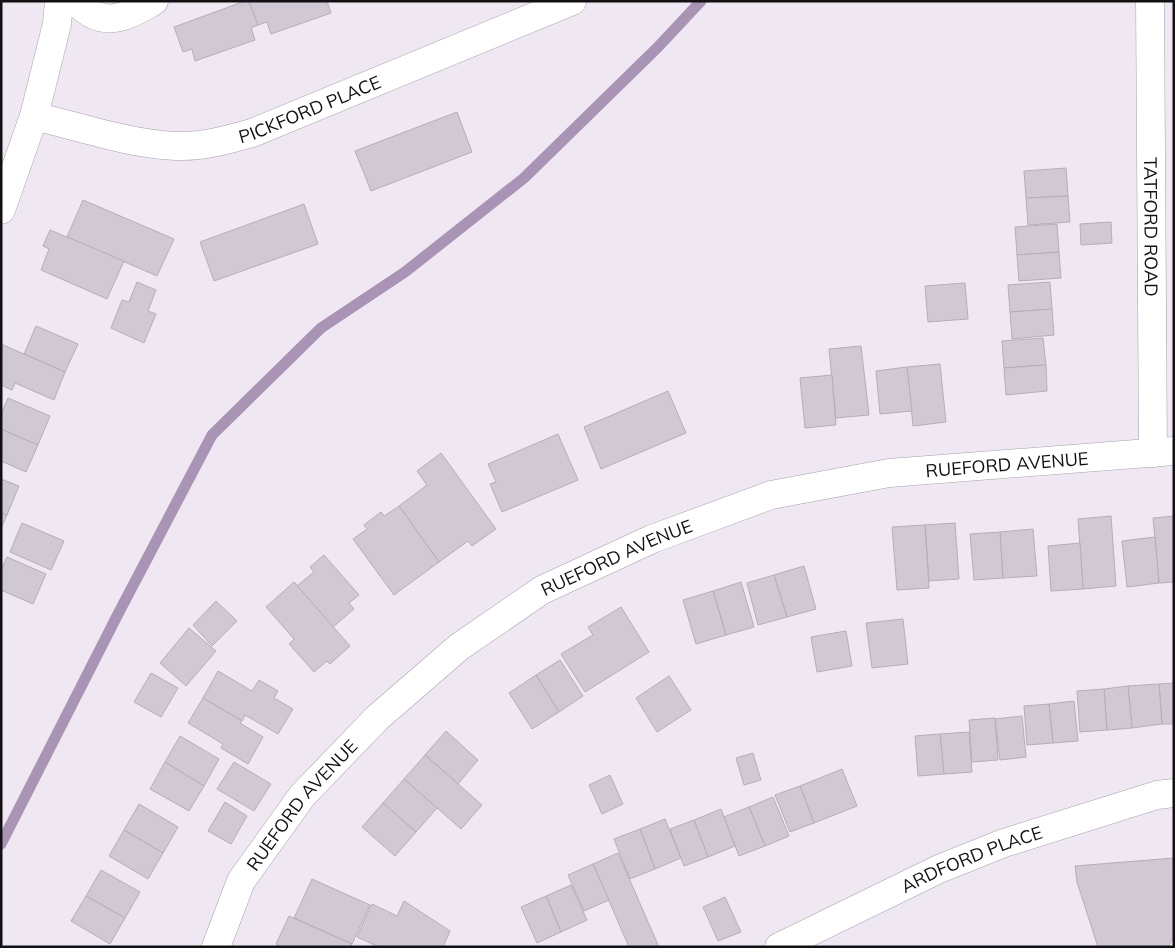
<svg xmlns="http://www.w3.org/2000/svg" width="1175" height="948" font-family="Mulish,sans-serif">
  <style>
    .lines { fill: none; stroke-linecap: round; stroke-linejoin: round }
    .stream { stroke: #a994b6; stroke-width: 11 }
    .building { fill: #d0c9d4; stroke: #b5aeb9 }
    .minor-casing { stroke: #a7a0ab; stroke-width: 29 }
    .minor { stroke: #fff; stroke-width: 28 }
    .labels { text-anchor: middle; dominant-baseline: central; stroke-width: 4; stroke-linejoin: round; paint-order: stroke }
    .street-label { font-size: 18px; fill: #121013; stroke: #efe8f3 }
  </style>
  <rect width="100%" height="100%" fill="#efe8f3"/>
  <g class="lines">
    <path class="stream" d="M 1,844 L 118,614 L 212,435 L 321,328 L 405,272 L 524,178 L 658,47 L 701,1"/>
  </g>
  <g class="building">
    <path d="M 245,1 L 249,1 L 258,25 L 251,28 L 255,40 L 195,61 L 192,49 L 183,52 L 174,27 Z"/>
    <path d="M 249,1 L 327,1 L 331,13 L 271,34 L 267,22 L 258,25 Z"/>
    <path d="M 457,112 L 472,152 L 371,191 L 355,151 Z"/>
    <path d="M 1066,168 L 1068,196 L 1026,198 L 1024,171 Z"/>
    <path d="M 1068,196 L 1070,222 L 1028,225 L 1026,198 Z"/>
    <path d="M 83,200 L 174,239 L 157,276 L 67,237 Z"/>
    <path d="M 304,204 L 318,244 L 214,281 L 200,242 Z"/>
    <path d="M 1111,222 L 1112,243 L 1081,245 L 1080,224 Z"/>
    <path d="M 1057,224 L 1059,252 L 1017,255 L 1015,227 Z"/>
    <path d="M 50,230 L 124,261 L 107,299 L 41,270 L 49,249 L 43,246 Z"/>
    <path d="M 1059,252 L 1061,278 L 1019,281 L 1017,255 Z"/>
    <path d="M 137,282 L 156,290 L 148,311 L 156,314 L 144,343 L 111,328 L 122,300 L 129,302 Z"/>
    <path d="M 1050,282 L 1052,309 L 1010,312 L 1008,285 Z"/>
    <path d="M 965,283 L 968,319 L 928,322 L 925,286 Z"/>
    <path d="M 1052,309 L 1054,335 L 1012,339 L 1010,312 Z"/>
    <path d="M 36,326 L 78,344 L 65,372 L 24,354 Z"/>
    <path d="M 1043,338 L 1046,365 L 1004,368 L 1002,341 Z"/>
    <path d="M 1,344 L 65,372 L 54,400 L 15,383 L 12,390 L 1,385 Z"/>
    <path d="M 861,346 L 869,415 L 836,418 L 829,349 Z"/>
    <path d="M 940,364 L 946,422 L 913,426 L 907,367 Z"/>
    <path d="M 1046,365 L 1047,391 L 1006,395 L 1004,368 Z"/>
    <path d="M 907,367 L 912,411 L 880,414 L 876,371 Z"/>
    <path d="M 832,375 L 836,425 L 805,428 L 800,378 Z"/>
    <path d="M 668,391 L 686,433 L 601,469 L 584,427 Z"/>
    <path d="M 8,398 L 50,416 L 38,445 L 1,429 L 1,415 Z"/>
    <path d="M 1,429 L 38,445 L 26,472 L 1,461 Z"/>
    <path d="M 558,434 L 578,480 L 502,512 L 490,484 L 496,482 L 488,464 Z"/>
    <path d="M 441,453 L 496,529 L 472,546 L 468,541 L 439,562 L 399,506 L 427,485 L 417,471 Z"/>
    <path d="M 1,479 L 19,486 L 7,515 L 1,513 Z"/>
    <path d="M 399,506 L 439,562 L 394,595 L 353,539 L 367,529 L 364,525 L 381,512 L 384,516 Z"/>
    <path d="M 1,513 L 7,515 L 1,528 Z"/>
    <path d="M 1111,516 L 1116,586 L 1083,589 L 1078,519 Z"/>
    <path d="M 1174,516 L 1174,582 L 1159,583 L 1153,518 Z"/>
    <path d="M 22,523 L 64,541 L 51,570 L 10,552 Z"/>
    <path d="M 955,523 L 959,579 L 929,581 L 925,525 Z"/>
    <path d="M 925,525 L 929,588 L 897,590 L 892,527 Z"/>
    <path d="M 1033,529 L 1037,576 L 1003,578 L 1000,532 Z"/>
    <path d="M 1000,532 L 1003,578 L 974,580 L 970,534 Z"/>
    <path d="M 1155,537 L 1159,583 L 1127,587 L 1122,541 Z"/>
    <path d="M 1080,543 L 1083,589 L 1051,591 L 1048,546 Z"/>
    <path d="M 324,555 L 359,595 L 349,603 L 354,609 L 333,627 L 297,586 L 314,572 L 310,567 Z"/>
    <path d="M 7,557 L 46,574 L 33,604 L 1,590 L 1,570 Z"/>
    <path d="M 804,566 L 816,609 L 787,617 L 774,575 Z"/>
    <path d="M 774,575 L 787,617 L 758,625 L 747,583 Z"/>
    <path d="M 294,582 L 350,646 L 330,664 L 327,661 L 314,672 L 289,644 L 294,639 L 266,607 Z"/>
    <path d="M 741,582 L 754,627 L 726,635 L 713,591 Z"/>
    <path d="M 713,591 L 726,635 L 696,644 L 683,600 Z"/>
    <path d="M 216,601 L 237,621 L 212,646 L 193,625 Z"/>
    <path d="M 621,607 L 649,652 L 585,692 L 561,654 L 593,635 L 588,627 Z"/>
    <path d="M 903,619 L 908,664 L 872,668 L 866,623 Z"/>
    <path d="M 189,628 L 216,651 L 186,686 L 160,663 Z"/>
    <path d="M 846,631 L 852,666 L 817,672 L 811,637 Z"/>
    <path d="M 560,660 L 583,696 L 559,712 L 536,675 Z"/>
    <path d="M 218,671 L 252,691 L 259,680 L 278,691 L 274,698 L 293,709 L 278,734 L 245,715 L 242,721 L 203,698 Z"/>
    <path d="M 151,673 L 178,688 L 161,717 L 134,702 Z"/>
    <path d="M 536,675 L 559,712 L 532,729 L 509,693 Z"/>
    <path d="M 669,676 L 691,710 L 657,732 L 636,698 Z"/>
    <path d="M 1174,683 L 1174,724 L 1162,724 L 1159,684 Z"/>
    <path d="M 1159,684 L 1162,724 L 1132,728 L 1128,686 Z"/>
    <path d="M 1128,686 L 1132,728 L 1107,730 L 1104,689 Z"/>
    <path d="M 1104,689 L 1107,730 L 1080,732 L 1077,691 Z"/>
    <path d="M 203,698 L 242,721 L 240,723 L 263,737 L 248,764 L 221,748 L 223,744 L 188,723 Z"/>
    <path d="M 1074,701 L 1078,741 L 1053,743 L 1049,704 Z"/>
    <path d="M 1049,704 L 1053,743 L 1027,745 L 1024,706 Z"/>
    <path d="M 1022,716 L 1026,757 L 1000,760 L 995,719 Z"/>
    <path d="M 995,718 L 998,760 L 972,762 L 969,720 Z"/>
    <path d="M 446,731 L 478,760 L 458,784 L 425,755 Z"/>
    <path d="M 969,732 L 972,772 L 944,774 L 940,734 Z"/>
    <path d="M 940,734 L 944,774 L 918,776 L 915,736 Z"/>
    <path d="M 180,736 L 219,759 L 204,786 L 165,762 Z"/>
    <path d="M 753,753 L 761,780 L 744,785 L 736,758 Z"/>
    <path d="M 425,755 L 482,805 L 461,829 L 404,779 Z"/>
    <path d="M 165,762 L 204,786 L 189,811 L 150,789 Z"/>
    <path d="M 234,762 L 271,784 L 254,811 L 217,789 Z"/>
    <path d="M 842,769 L 857,806 L 814,823 L 800,786 Z"/>
    <path d="M 610,775 L 623,804 L 602,814 L 589,785 Z"/>
    <path d="M 404,779 L 437,808 L 416,832 L 383,803 Z"/>
    <path d="M 800,786 L 814,823 L 790,832 L 775,795 Z"/>
    <path d="M 773,797 L 789,836 L 765,846 L 749,807 Z"/>
    <path d="M 225,802 L 247,816 L 231,844 L 208,831 Z"/>
    <path d="M 383,803 L 416,832 L 395,856 L 362,827 Z"/>
    <path d="M 139,804 L 178,827 L 163,853 L 124,830 Z"/>
    <path d="M 749,807 L 765,846 L 739,856 L 724,817 Z"/>
    <path d="M 721,809 L 735,846 L 708,857 L 694,820 Z"/>
    <path d="M 665,819 L 681,858 L 655,869 L 640,829 Z"/>
    <path d="M 694,820 L 708,857 L 684,866 L 670,829 Z"/>
    <path d="M 640,829 L 655,869 L 630,879 L 614,839 Z"/>
    <path d="M 124,830 L 163,853 L 148,879 L 109,856 Z"/>
    <path d="M 618,853 L 659,947 L 629,947 L 593,864 Z"/>
    <path d="M 1174,858 L 1174,937 L 1168,947 L 1098,947 L 1077,882 L 1075,866 Z"/>
    <path d="M 593,864 L 609,900 L 584,911 L 568,875 Z"/>
    <path d="M 101,870 L 140,892 L 125,918 L 86,896 Z"/>
    <path d="M 312,879 L 370,905 L 352,944 L 294,918 Z"/>
    <path d="M 571,885 L 587,920 L 561,932 L 546,896 Z"/>
    <path d="M 86,896 L 125,918 L 110,944 L 71,921 Z"/>
    <path d="M 546,896 L 561,932 L 537,943 L 521,907 Z"/>
    <path d="M 725,897 L 741,932 L 718,941 L 703,907 Z"/>
    <path d="M 404,901 L 450,931 L 443,947 L 379,947 L 357,937 L 372,904 L 397,916 Z"/>
    <path d="M 289,916 L 352,944 L 351,947 L 281,947 L 276,944 Z"/>
  </g>
  <g class="lines">
    <g class="minor-casing">
      <g id="minor">
        <path d="M 74,1 C 81,6 87,12 94,15 C 115,25 136,11 154,1"/>
        <path id="s1" d="M 1150,1 L 1153,453"/>
        <path id="s2" d="M 34,116 C 80,127 129,144 176,146 C 202,147 227,140 252,133 L 572,1"/>
        <path d="M 1,210 L 34,116 L 57,24 L 59,1"/>
        <path id="s3" d="M 216,947 L 241,881 L 302,796 L 377,718 L 459,647 L 542,590 L 652,539 L 771,495 L 889,473 L 1174,451"/>
        <path id="s4" d="M 779,947 L 939,869 L 1004,843 L 1157,795 L 1174,793"/>
      </g>
    </g>
    <use href="#minor" class="minor"/>
  </g>
  <g class="labels">
    <g class="street-label">
      <text stroke="none"><textPath href="#s2" startOffset="285">PICKFORD PLACE</textPath></text>
      <text stroke="none"><textPath href="#s1" startOffset="226">TATFORD ROAD</textPath></text>
      <text stroke="none"><textPath href="#s3" startOffset="979">RUEFORD AVENUE</textPath></text>
      <text stroke="none"><textPath href="#s3" startOffset="574">RUEFORD AVENUE</textPath></text>
      <text stroke="none"><textPath href="#s3" startOffset="168">RUEFORD AVENUE</textPath></text>
      <text stroke="none"><textPath href="#s4" startOffset="212">ARDFORD PLACE</textPath></text>
    </g>
  </g>
  <rect width="1175" height="948" fill="none" stroke="#121013" stroke-width="5"/>
</svg>
